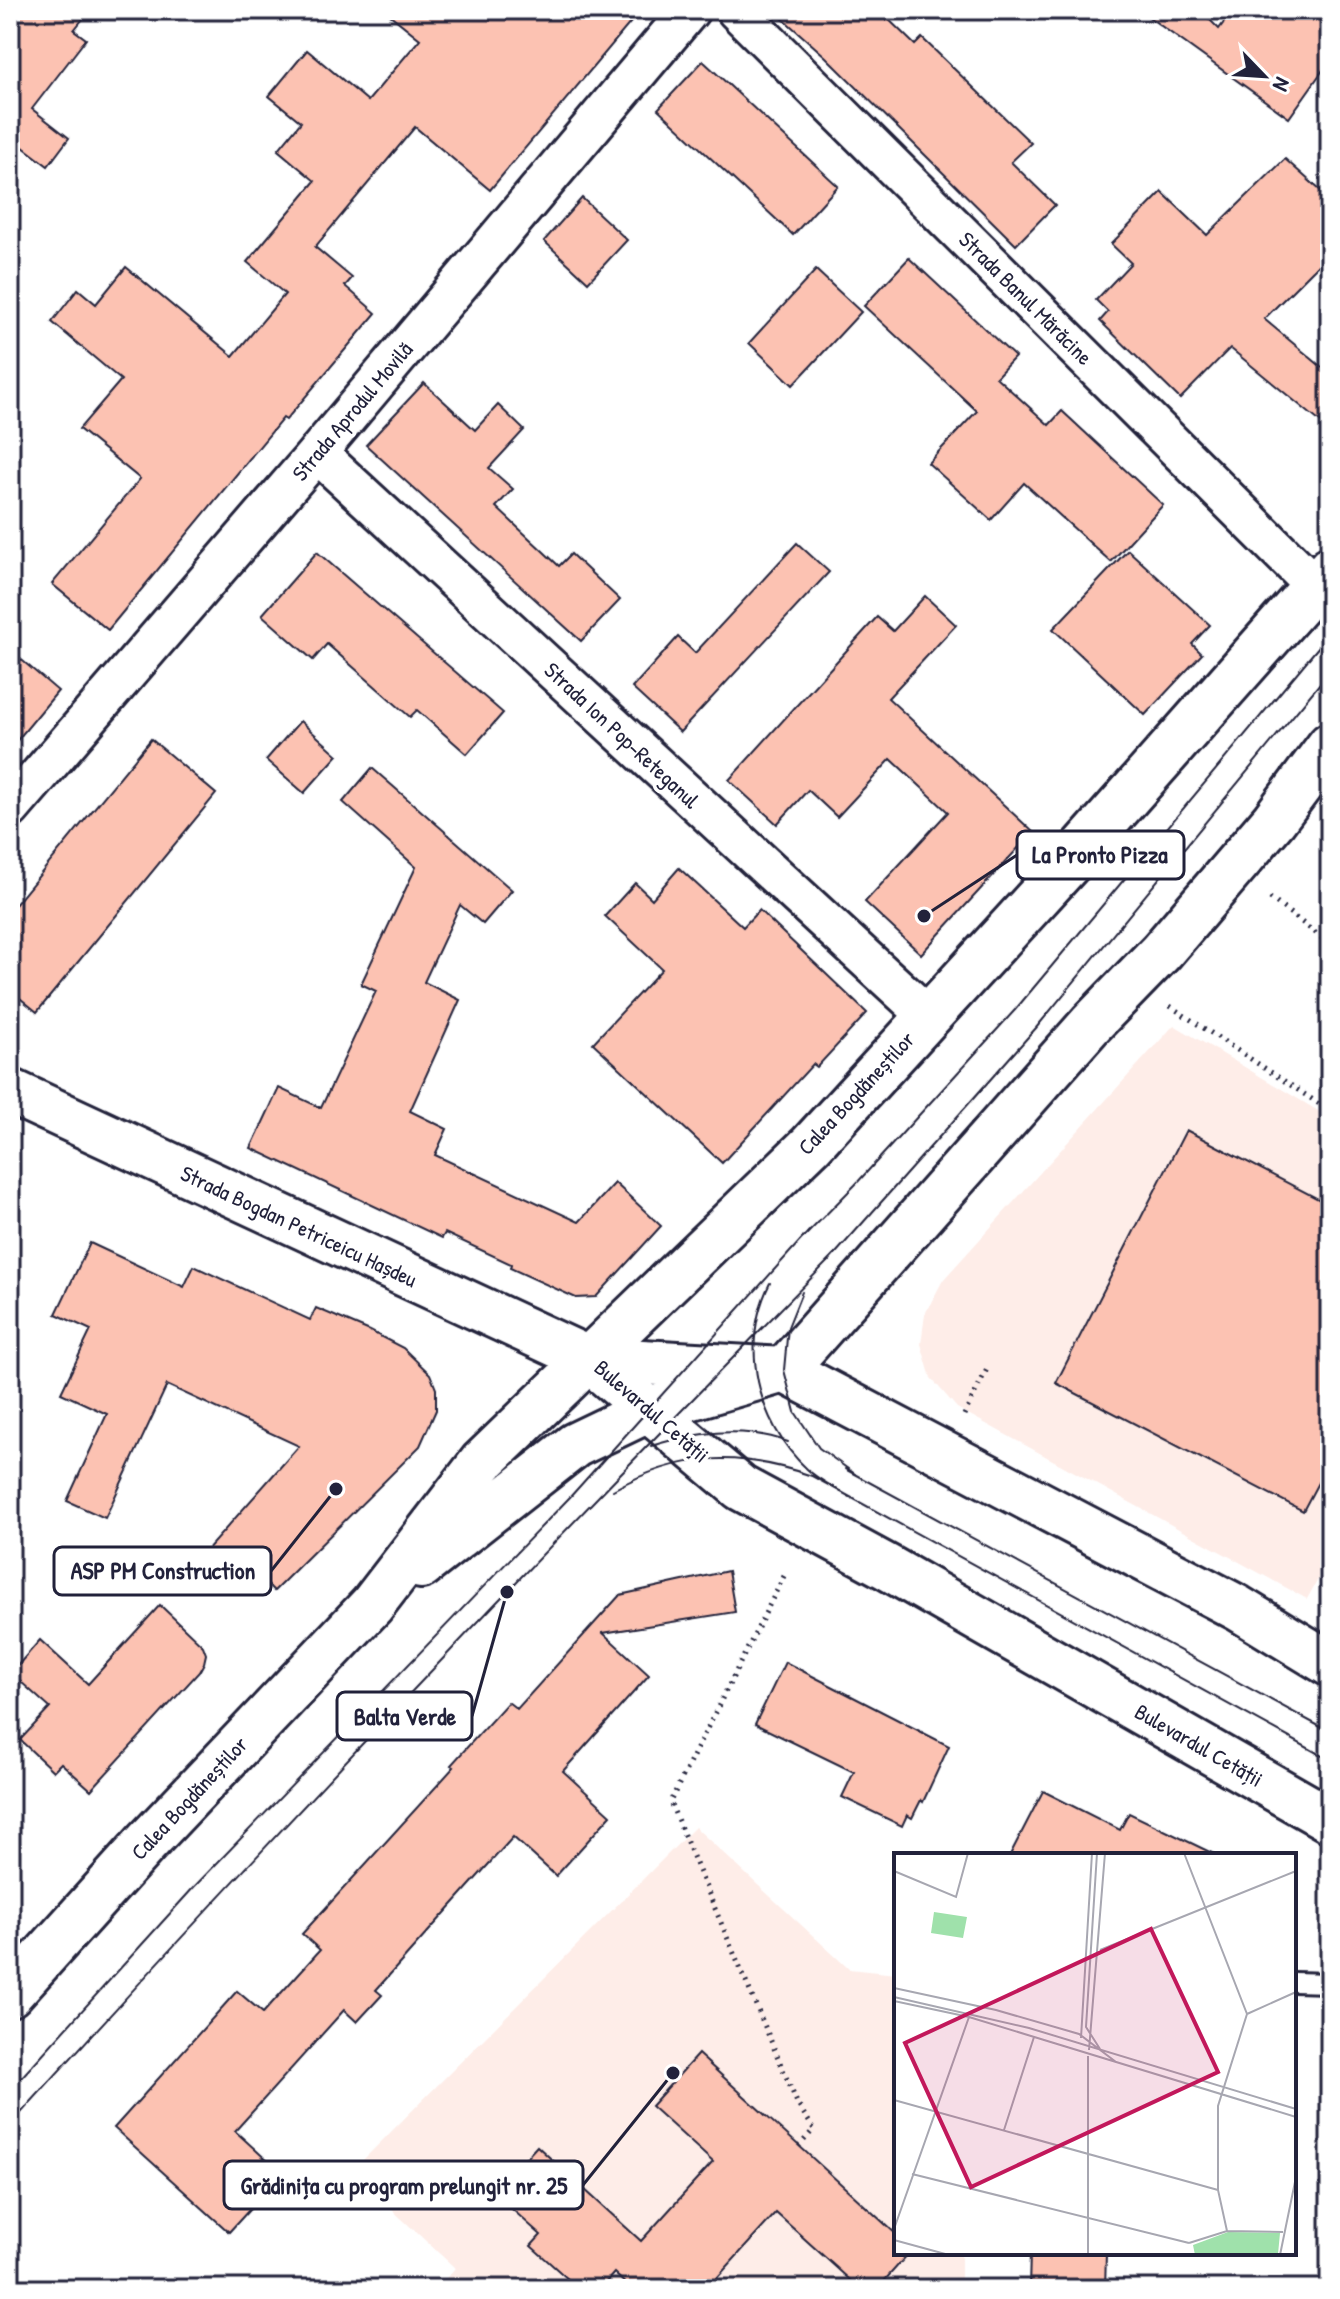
<svg xmlns="http://www.w3.org/2000/svg" width="1340" height="2299" font-family="'Patrick Hand',sans-serif">
  <style>
    .built { fill: #feede8 }
    .building { fill: #fcc2b2; stroke: #22223b; stroke-width: 2 }
    .lines { fill: none; stroke-linecap: round; stroke-linejoin: round }
    .lane-casing { stroke: #22223b; stroke-width: 24 }
    .street-casing { stroke: #22223b; stroke-width: 44 }
    .secondary-casing { stroke: #22223b; stroke-width: 50 }
    .path { stroke: #22223b; stroke-width: 5; stroke-dasharray: 2 6; stroke-linecap: butt }
    .lane { stroke: #fff; stroke-width: 18 }
    .street { stroke: #fff; stroke-width: 38 }
    .secondary { stroke: #fff; stroke-width: 44 }
    .tram { stroke: #22223b; stroke-width: 2 }
    .labels { text-anchor: middle; dominant-baseline: central; stroke-width: 7; stroke-linejoin: round; paint-order: stroke }
    .street-label { font-size: 22px; fill: #22223b; stroke: #fff }
    .inset-road { fill: none; stroke: #a7a7b1; stroke-width: 2 }
    .view { fill: #c2185b; fill-opacity: 0.15; stroke: #c2185b; stroke-width: 4 }
    .inset-edge { fill: none; stroke: #22223b; stroke-width: 4 }
    .leader { fill: none; stroke: #22223b; stroke-width: 3 }
    .callout-dot { fill: #22223b; stroke: #fff; stroke-width: 3 }
    .callout { fill: #fff; stroke: #22223b; stroke-width: 3 }
    .callout-label { font-size: 24px; text-anchor: middle; font-weight: bold; fill: #22223b }
  </style>
  <rect width="100%" height="100%" fill="#fff"/>
  <filter id="ink" filterUnits="userSpaceOnUse"><feTurbulence type="fractalNoise" baseFrequency=".0125" numOctaves="2"/><feDisplacementMap in="SourceGraphic" scale="16" xChannelSelector="R" yChannelSelector="G"/><feConvolveMatrix kernelMatrix="1 2 1 2 8 2 1 2 1" color-interpolation-filters="sRGB"/></filter>
  <g filter="url(#ink)">
    <g class="built">
      <path d="M 1174,1025 L 1330,1118 L 1330,1558 L 1307,1599 L 957,1408 L 931,1378 L 921,1344 L 925,1314 L 943,1280 Z"/>
      <path d="M 695,1827 L 849,1969 L 896,1974 L 896,2253 L 961,2253 L 961,2289 L 437,2289 L 455,2268 L 351,2172 Z"/>
    </g>
    <g class="building">
      <path d="M 10,10 L 90,10 L 74,30 L 86,39 L 32,109 L 69,138 L 48,166 L 10,137 Z"/>
      <path d="M 384,10 L 641,10 L 490,190 L 415,127 L 315,247 L 352,278 L 345,286 L 376,313 L 286,420 L 283,418 L 108,630 L 52,584 L 140,479 L 79,429 L 121,380 L 52,322 L 78,289 L 96,304 L 126,267 L 233,356 L 285,294 L 247,262 L 315,181 L 278,150 L 301,122 L 269,96 L 307,50 L 368,101 L 420,39 Z"/>
      <path d="M 773,10 L 879,10 L 915,45 L 922,38 L 1031,143 L 1011,162 L 1055,205 L 1016,245 L 826,57 Z"/>
      <path d="M 1139,10 L 1200,10 L 1219,29 L 1233,10 L 1330,10 L 1330,60 L 1289,118 Z"/>
      <path d="M 703,61 L 838,186 L 793,235 L 658,109 Z"/>
      <path d="M 1285,159 L 1330,199 L 1330,253 L 1264,319 L 1330,374 L 1330,430 L 1230,348 L 1180,399 L 1100,321 L 1108,312 L 1096,300 L 1131,263 L 1111,244 L 1162,192 L 1207,235 Z"/>
      <path d="M 582,198 L 627,240 L 588,282 L 544,241 Z"/>
      <path d="M 909,258 L 1015,357 L 996,377 L 1049,425 L 1062,411 L 1163,505 L 1111,562 L 1024,483 L 991,520 L 928,463 L 977,411 L 864,306 Z"/>
      <path d="M 816,270 L 861,312 L 793,385 L 749,343 Z"/>
      <path d="M 424,383 L 475,430 L 498,405 L 524,430 L 489,468 L 513,489 L 496,507 L 559,566 L 571,554 L 620,600 L 581,641 L 366,445 Z"/>
      <path d="M 797,543 L 829,572 L 680,732 L 632,688 L 678,637 L 695,653 Z"/>
      <path d="M 1128,550 L 1210,625 L 1192,644 L 1202,654 L 1145,715 L 1053,629 Z"/>
      <path d="M 317,552 L 503,713 L 467,754 L 417,710 L 410,717 L 327,644 L 313,660 L 262,615 Z"/>
      <path d="M 925,596 L 956,625 L 888,698 L 1033,832 L 921,954 L 865,902 L 948,812 L 891,759 L 837,817 L 808,790 L 777,824 L 729,780 L 877,617 L 893,631 Z"/>
      <path d="M 10,650 L 58,691 L 10,749 Z"/>
      <path d="M 300,721 L 338,755 L 304,793 L 266,760 Z"/>
      <path d="M 151,739 L 216,794 L 37,1012 L 10,990 L 10,911 Z"/>
      <path d="M 372,768 L 512,890 L 483,924 L 460,905 L 424,982 L 460,1000 L 410,1111 L 447,1129 L 435,1155 L 579,1222 L 615,1183 L 661,1226 L 596,1297 L 576,1298 L 510,1268 L 511,1264 L 445,1233 L 442,1238 L 251,1148 L 279,1088 L 321,1108 L 376,991 L 361,984 L 416,867 L 343,802 Z"/>
      <path d="M 679,868 L 743,927 L 759,910 L 867,1013 L 817,1067 L 813,1064 L 722,1163 L 593,1043 L 662,969 L 605,916 L 635,883 L 652,899 Z"/>
      <path d="M 1186,1130 L 1330,1205 L 1330,1460 L 1303,1511 L 1056,1383 Z"/>
      <path d="M 90,1243 L 184,1287 L 194,1266 L 310,1320 L 316,1308 L 370,1331 L 403,1348 L 430,1374 L 436,1389 L 436,1410 L 420,1446 L 274,1591 L 252,1570 L 239,1584 L 206,1551 L 299,1446 L 167,1385 L 105,1518 L 67,1501 L 107,1414 L 61,1393 L 91,1330 L 56,1314 Z"/>
      <path d="M 728,1571 L 735,1612 L 603,1633 L 649,1675 L 563,1771 L 611,1815 L 556,1876 L 513,1837 L 376,1990 L 382,1995 L 357,2022 L 344,2010 L 235,2131 L 282,2174 L 229,2232 L 114,2128 L 237,1991 L 263,2013 L 320,1950 L 302,1934 L 454,1767 L 451,1765 L 508,1702 L 517,1709 L 620,1595 Z"/>
      <path d="M 160,1605 L 203,1646 L 206,1654 L 204,1663 L 199,1672 L 91,1790 L 61,1763 L 53,1771 L 20,1740 L 50,1708 L 11,1673 L 40,1640 L 88,1684 Z"/>
      <path d="M 785,1662 L 949,1746 L 923,1802 L 921,1800 L 912,1818 L 907,1815 L 902,1826 L 842,1797 L 854,1772 L 755,1724 Z"/>
      <path d="M 1043,1791 L 1120,1830 L 1129,1813 L 1216,1855 L 1010,1855 Z"/>
      <path d="M 698,2054 L 896,2234 L 896,2253 L 909,2253 L 877,2289 L 860,2289 L 776,2213 L 707,2289 L 631,2289 L 614,2273 L 600,2289 L 579,2289 L 531,2246 L 541,2235 L 494,2193 L 537,2146 L 641,2241 L 713,2162 L 651,2106 Z"/>
      <path d="M 1030,2253 L 1106,2253 L 1105,2289 L 1029,2289 Z"/>
    </g>
    <g class="lines">
      <g class="lane-casing">
        <path id="lane" d="M 1294,1982 L 1330,1983"/>
      </g>
      <g class="street-casing">
        <g id="street">
          <path d="M 736,10 L 1316,587"/>
          <path d="M 317,453 L 928,1016"/>
          <path d="M 10,809 L 317,453 L 690,10"/>
        </g>
      </g>
      <g class="secondary-casing">
        <g id="secondary">
          <path d="M 10,1091 L 588,1359 L 741,1488 L 887,1567 L 1330,1820"/>
          <path d="M 588,1359 L 784,1370 L 1238,1608 L 1330,1664"/>
          <path d="M 421,1566 L 575,1445 L 648,1410 L 784,1370 L 1091,1024 L 1161,952 L 1274,820 L 1330,745"/>
          <path d="M 10,1994 L 147,1842 L 372,1605 L 482,1462 L 811,1145 L 1074,858 L 1330,569"/>
        </g>
      </g>
      <g class="path">
        <path d="M 1270,898 L 1330,944"/>
        <path d="M 1170,1006 L 1330,1111"/>
        <path d="M 964,1415 L 989,1365"/>
        <path d="M 784,1576 L 670,1802 L 798,2105 L 814,2129 L 799,2146"/>
      </g>
      <use href="#lane" class="lane"/>
      <use href="#street" class="street"/>
      <use href="#secondary" class="secondary"/>
      <g class="tram">
        <path d="M 803,1238 L 855,1185 L 1015,1010 L 1330,633"/>
        <path d="M 828,1262 L 1036,1028 L 1330,671"/>
        <path d="M 770,1283 C 739,1345 757,1423 807,1469 C 817,1479 832,1486 843,1493"/>
        <path d="M 802,1292 L 788,1327 L 784,1370 L 795,1412 L 819,1448 L 855,1474"/>
        <path d="M 651,1446 C 695,1432 743,1425 788,1442"/>
        <path d="M 845,1469 L 1330,1732"/>
        <path d="M 613,1490 C 680,1452 739,1451 812,1476 L 1330,1760"/>
        <path d="M 10,2090 L 194,1887 L 570,1497 L 809,1231"/>
        <path d="M 10,2125 C 278,1829 554,1539 835,1254"/>
      </g>
    </g>
  </g>
  <g class="labels">
    <g class="street-label">
      <text transform="translate(1026 298) rotate(45)">Strada Banul Mărăcine</text>
      <text transform="translate(352 411) rotate(-50)">Strada Aprodul Movilă</text>
      <text transform="translate(622 735) rotate(43)">Strada Ion Pop-Reteganul</text>
      <text transform="translate(856 1093) rotate(-47)">Calea Bogdăneștilor</text>
      <text transform="translate(299 1226) rotate(25)">Strada Bogdan Petriceicu Hașdeu</text>
      <text transform="translate(652 1411) rotate(41)">Bulevardul Cetății</text>
      <text transform="translate(1199 1745) rotate(30)">Bulevardul Cetății</text>
      <text transform="translate(189 1798) rotate(-47)">Calea Bogdăneștilor</text>
    </g>
  </g>
  <g transform="translate(894 1853)">
    <rect width="402" height="402" fill="#fff"/>
    <path d="M 40,59 L 73,64 L 69,85 L 37,80 ZM 334,379 L 386,380 L 384,401 L 301,402 L 299,392 Z" fill="#9fe1ab"/>
    <path class="inset-road" d="M 203,0 L 192,174 L 206,196M 290,0 L 353,161 L 324,253 L 324,337 L 333,378M 0,18 L 62,44 L 74,0M 206,97 L 402,18M 0,135 L 102,157 L 185,181 L 222,209M 0,144 L 135,175 L 402,256M 0,148 L 75,164 L 402,264M 353,161 L 402,139M 187,185 L 198,0M 195,197 L 211,0M 194,203 L 194,402M 0,247 L 324,337M 110,277 L 140,184M 18,321 L 295,390M 0,376 L 75,164M 0,387 L 55,402M 295,390 L 333,378 L 389,379M 386,402 L 402,324"/>
    <path class="view" d="M 257,76 L 324,219 L 77,334 L 11,190 Z"/>
    <rect width="402" height="402" class="inset-edge"/>
  </g>
  <path class="leader" d="M924 916L1017 855M336 1489L271 1571M507 1592L472 1716M673 2073L583 2185"/>
  <g class="callout-dot">
    <circle cx="924" cy="916" r="8"/>
    <circle cx="336" cy="1489" r="8"/>
    <circle cx="507" cy="1592" r="8"/>
    <circle cx="673" cy="2073" r="8"/>
  </g>
  <g class="callout">
    <rect x="1017" y="831" width="167" height="48" rx="8"/>
    <rect x="54" y="1547" width="217" height="48" rx="8"/>
    <rect x="337" y="1692" width="135" height="48" rx="8"/>
    <rect x="224" y="2161" width="359" height="48" rx="8"/>
  </g>
  <g class="callout-label">
    <text x="1100" y="863">La Pronto Pizza</text>
    <text x="163" y="1579">ASP PM Construction</text>
    <text x="405" y="1725">Balta Verde</text>
    <text x="404" y="2194">Grădinița cu program prelungit nr. 25</text>
  </g>
  <rect width="1340" height="2299" fill="none" stroke="#fff" stroke-width="40"/>
  <rect x="20" y="20" width="1300" height="2259" fill="none" stroke="#22223b" stroke-width="3" filter="url(#ink)"/>
  <g transform="translate(1264 76) rotate(115)" stroke="#ffffff" stroke-width="6" paint-order="stroke">
  <path d="M0-6L14 30L0 20L-14 30Z" fill="#22223b"/>
  <text y="-12" font-size="22" font-weight="bold" text-anchor="middle" fill="#22223b">N</text>
  </g>
</svg>
